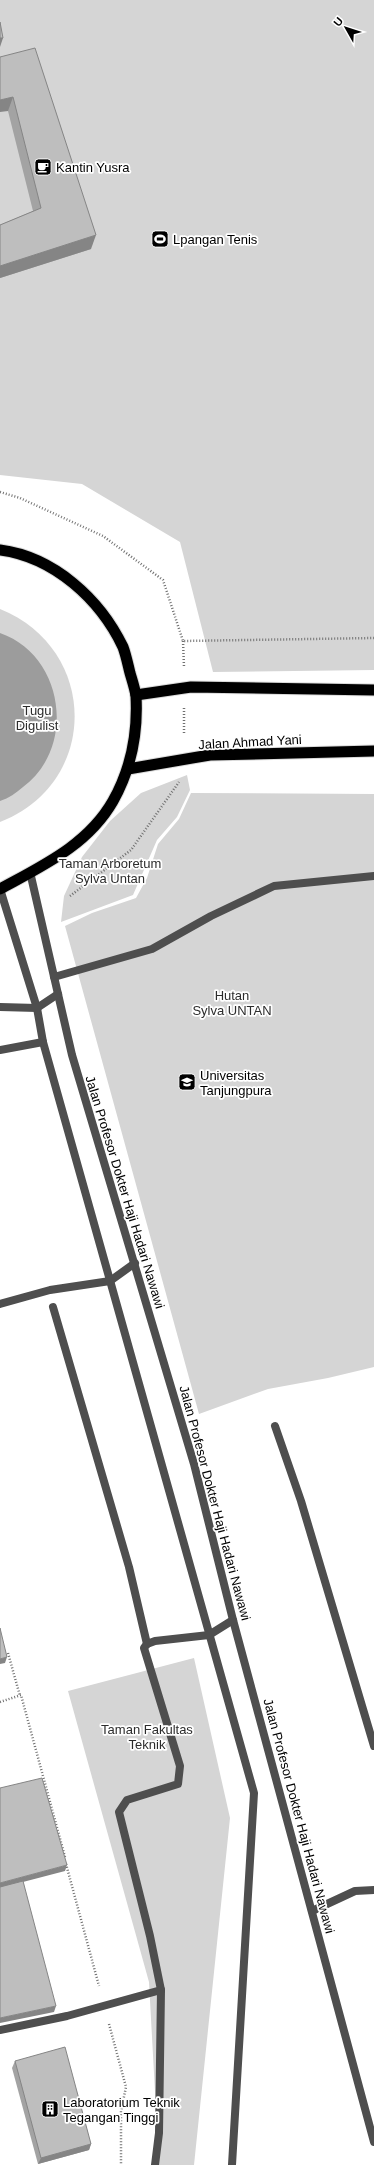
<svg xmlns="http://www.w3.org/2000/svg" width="374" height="2165" font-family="Arial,sans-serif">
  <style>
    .green { fill: #d5d5d5 }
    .water { fill: #9c9c9c }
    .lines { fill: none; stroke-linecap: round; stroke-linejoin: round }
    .trunk-casing { stroke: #dbdbdb; stroke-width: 13 }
    .path { stroke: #707070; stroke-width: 2.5; stroke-dasharray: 1 2; stroke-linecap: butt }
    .service { stroke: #4e4e4e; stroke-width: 8 }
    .trunk { stroke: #000; stroke-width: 11 }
    .wall { fill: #a3a3a3 }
    .shaded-wall { fill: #858585 }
    .building { fill: #bebebe; stroke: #858585 }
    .labels { text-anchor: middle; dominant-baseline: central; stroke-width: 3.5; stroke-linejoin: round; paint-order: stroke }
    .poi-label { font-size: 13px; fill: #000; stroke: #fff; text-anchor: start }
    .park-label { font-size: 13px; fill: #2c2c2c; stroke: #fff }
    .street-label { font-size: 13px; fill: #000; stroke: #fff }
  </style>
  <rect width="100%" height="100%" fill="#fff"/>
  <g class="green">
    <path d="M 0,0 L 374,0 L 374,670 L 213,672 L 180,542 L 82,484 L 0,475 Z"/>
    <path d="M 0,609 C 99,649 100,783 0,822 Z"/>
    <path d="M 187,775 L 190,790 L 177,817 L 157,840 L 133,895 L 61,922 L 64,896 L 82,857 L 110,821 L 141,793 Z"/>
    <path d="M 191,793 L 374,794 L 374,1367 L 328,1378 L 268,1389 L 199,1414 L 65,926 L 92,913 L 136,898 L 147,878 L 158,844 L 179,819 Z"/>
    <path d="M 194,1658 L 230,1818 L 194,2165 L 159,2165 L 149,1982 L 68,1691 Z"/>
  </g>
  <path class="water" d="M 0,633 C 64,655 77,747 23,787 C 16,793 9,798 0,801 Z"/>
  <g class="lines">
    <g class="trunk-casing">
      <g id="trunk">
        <path d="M 0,550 C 54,557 100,599 123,647 C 126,655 128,665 130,673 C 132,680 135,689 136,696 C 138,733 131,769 113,801 C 88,845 42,866 0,889"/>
        <path d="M 136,695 L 191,687 L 374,690"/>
        <path d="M 128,769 L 210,755 L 374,751"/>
      </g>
    </g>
    <g class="path">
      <path d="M 0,492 L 20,498 L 103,536 L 163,580 L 183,641 L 374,638"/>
      <path d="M 183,641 L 184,667"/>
      <path d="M 184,708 L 184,734"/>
      <path d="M 70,896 L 131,850 L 179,782"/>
      <path d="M 8,1653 L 20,1696"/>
      <path d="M 0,1702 L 21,1695 L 65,1857"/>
      <path d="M 66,1864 L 99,1986"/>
      <path d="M 109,2024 L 126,2087 L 121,2111 L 121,2165"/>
    </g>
    <g class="service">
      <path d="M 30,872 L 72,1055 L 194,1464 L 233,1620 L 374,2142"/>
      <path d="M 0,889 L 37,1008 L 43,1042 L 254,1793 L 232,2165"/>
      <path d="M 54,977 L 152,949 L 211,916 L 274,886 L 374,876"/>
      <path d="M 0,1007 L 37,1008 L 58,994"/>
      <path d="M 0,1050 L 43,1042"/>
      <path d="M 0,1304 L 50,1290 L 110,1281 L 135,1263"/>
      <path d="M 53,1307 L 129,1567 L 147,1644"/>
      <path d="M 275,1426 L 301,1501 L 374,1746"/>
      <path d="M 312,1911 L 355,1891 L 374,1890"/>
      <path d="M 0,2030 L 67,2016 L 161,1990 L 150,1936 L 119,1812 L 127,1800 L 178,1784 L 180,1766 L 144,1648 L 147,1644 L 155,1641 L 209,1635 L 233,1620"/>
      <path d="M 155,2165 L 159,2133 L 161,1990"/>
    </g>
    <use href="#trunk" class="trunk"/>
  </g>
  <g class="wall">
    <path d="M 0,57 L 91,249 L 0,278 L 0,225 L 33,211 L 8,111 Z"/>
    <path d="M 15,2061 L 91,2144 L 89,2150 L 38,2164 L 12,2068 Z"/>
  </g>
  <g class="shaded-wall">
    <path d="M 0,38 L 3,38 L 0,47 Z"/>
    <path d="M 13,97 L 8,111 L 0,112 L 0,100 Z"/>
    <path d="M 96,235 L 91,249 L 0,278 L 0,266 Z"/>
    <path d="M 7,1657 L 5,1663 L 0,1664 L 0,1659 Z"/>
    <path d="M 67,1865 L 65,1871 L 0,1888 L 0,1883 Z"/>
    <path d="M 56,2006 L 54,2012 L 0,2023 L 0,2018 Z"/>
    <path d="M 91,2144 L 89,2150 L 38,2164 L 41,2158 Z"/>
  </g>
  <g class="building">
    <path d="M 0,22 L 3,38 L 0,38 Z"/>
    <path d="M 35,48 L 96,235 L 0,266 L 0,225 L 41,208 L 13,97 L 0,100 L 0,57 Z"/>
    <path d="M 0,1628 L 7,1657 L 0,1659 Z"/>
    <path d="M 42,1778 L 67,1865 L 0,1883 L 0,1788 Z"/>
    <path d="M 23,1881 L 56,2006 L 0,2018 L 0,1887 Z"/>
    <path d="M 65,2047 L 91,2144 L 41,2158 L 15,2061 Z"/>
  </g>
  <defs>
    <g id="cafe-square" transform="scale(0.9)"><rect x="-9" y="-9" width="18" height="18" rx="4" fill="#000" stroke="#fff"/><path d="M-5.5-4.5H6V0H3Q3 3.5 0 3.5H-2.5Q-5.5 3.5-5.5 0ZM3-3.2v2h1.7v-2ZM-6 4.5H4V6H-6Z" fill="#fff"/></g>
    <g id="stadium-square" transform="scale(0.9)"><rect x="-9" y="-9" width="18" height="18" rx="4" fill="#000" stroke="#fff"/><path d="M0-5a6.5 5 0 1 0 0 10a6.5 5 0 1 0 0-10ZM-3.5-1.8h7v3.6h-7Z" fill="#fff"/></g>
    <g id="university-square" transform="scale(0.9)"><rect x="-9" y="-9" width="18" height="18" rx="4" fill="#000" stroke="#fff"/><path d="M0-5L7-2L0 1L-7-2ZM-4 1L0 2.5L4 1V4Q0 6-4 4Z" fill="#fff"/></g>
    <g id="building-square" transform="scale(0.9)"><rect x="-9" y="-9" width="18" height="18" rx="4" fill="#000" stroke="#fff"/><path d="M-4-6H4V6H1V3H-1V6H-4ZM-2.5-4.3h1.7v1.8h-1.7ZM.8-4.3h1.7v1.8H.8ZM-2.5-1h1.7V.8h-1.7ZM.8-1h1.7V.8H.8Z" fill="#fff"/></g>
  </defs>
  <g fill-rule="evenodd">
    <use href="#cafe-square" x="43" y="167"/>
    <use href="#stadium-square" x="160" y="239"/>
    <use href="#university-square" x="187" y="1082"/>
    <use href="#building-square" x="50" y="2109"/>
  </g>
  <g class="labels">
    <g class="poi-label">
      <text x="56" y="167">Kantin Yusra</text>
      <text x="173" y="239">Lpangan Tenis</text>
      <text x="200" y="1075">Universitas<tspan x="200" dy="15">Tanjungpura</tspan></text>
      <text x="63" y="2102">Laboratorium Teknik<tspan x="63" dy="15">Tegangan Tinggi</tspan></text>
    </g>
    <g class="park-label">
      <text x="37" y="710">Tugu<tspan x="37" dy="15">Digulist</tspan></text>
      <text x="110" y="863">Taman Arboretum<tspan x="110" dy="15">Sylva Untan</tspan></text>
      <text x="232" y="995">Hutan<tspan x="232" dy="15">Sylva UNTAN</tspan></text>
      <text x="147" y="1729">Taman Fakultas<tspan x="147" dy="15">Teknik</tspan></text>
    </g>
    <g class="street-label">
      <text transform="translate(250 742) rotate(-3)">Jalan Ahmad Yani</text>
      <text transform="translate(125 1192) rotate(73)">Jalan Profesor Dokter Haji Hadari Nawawi</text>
      <text transform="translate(215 1503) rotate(75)">Jalan Profesor Dokter Haji Hadari Nawawi</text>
      <text transform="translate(299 1816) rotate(75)">Jalan Profesor Dokter Haji Hadari Nawawi</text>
    </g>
  </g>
  <g transform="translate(346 28) rotate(309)" stroke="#ffffff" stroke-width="3" paint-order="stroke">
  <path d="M0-3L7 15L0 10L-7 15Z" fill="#000000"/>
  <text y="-6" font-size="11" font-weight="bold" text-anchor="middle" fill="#000000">U</text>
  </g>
</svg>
